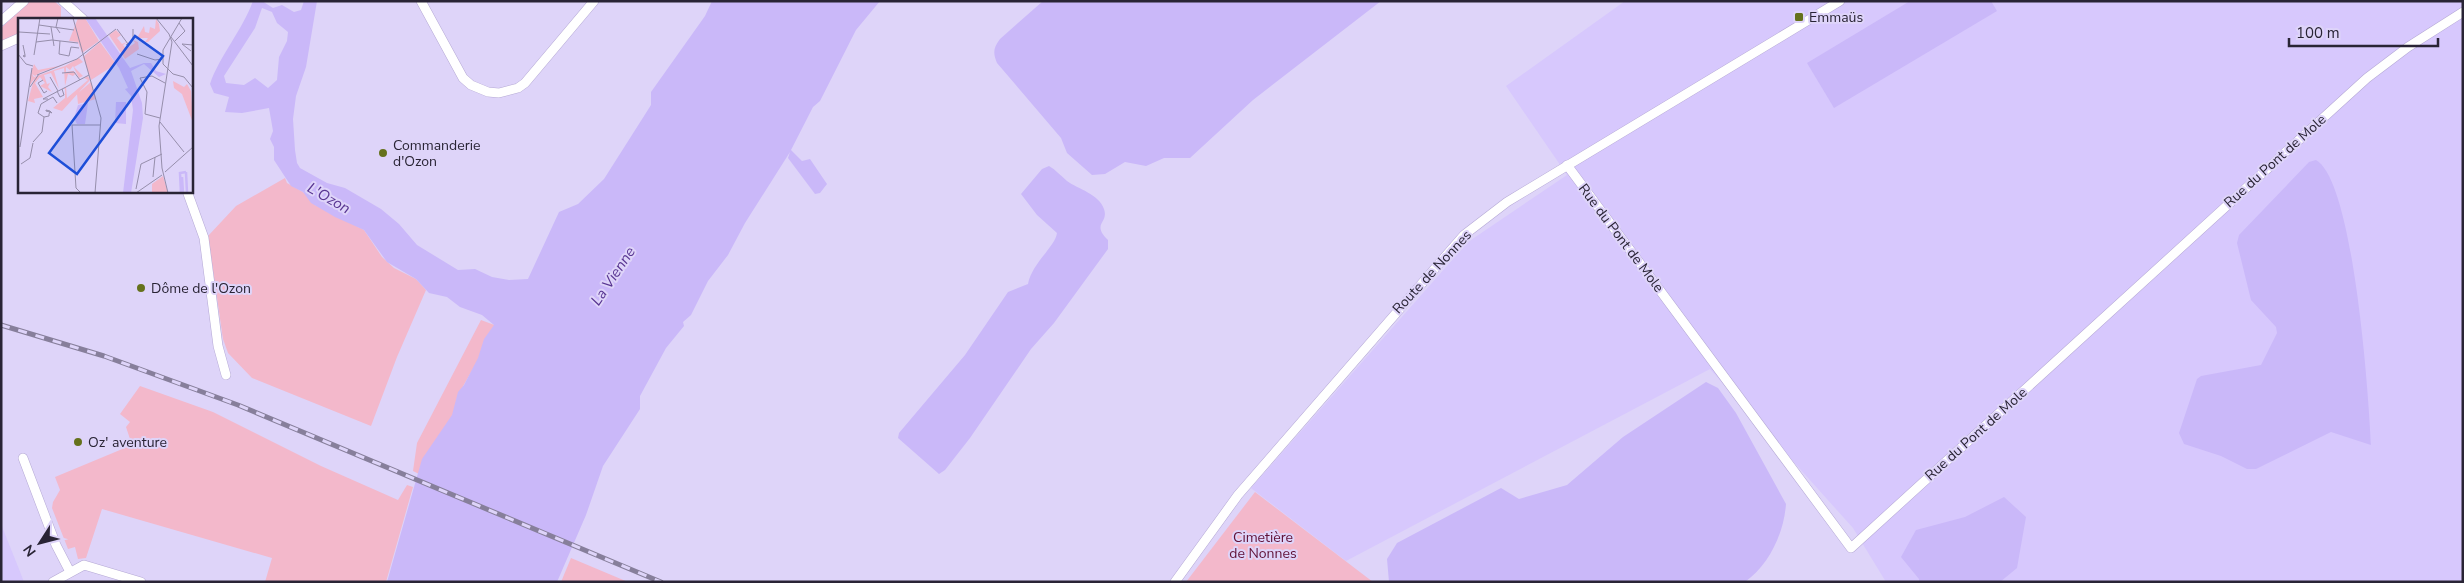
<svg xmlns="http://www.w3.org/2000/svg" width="2464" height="583" font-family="'Nunito Sans',sans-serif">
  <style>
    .built { fill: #d7c8fd }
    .green { fill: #f3b8cb }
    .water { fill: #cab8f9; fill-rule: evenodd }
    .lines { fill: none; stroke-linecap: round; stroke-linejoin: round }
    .street-casing { stroke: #b5a9d5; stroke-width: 10 }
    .street { stroke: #fff; stroke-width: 9 }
    .rail-casing { stroke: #877f9b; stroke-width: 5 }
    .rail { stroke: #ded4f9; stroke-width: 3; stroke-dasharray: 9; stroke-linecap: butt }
    .poi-dot { fill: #65711c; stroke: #ded4f9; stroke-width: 2 }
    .labels { text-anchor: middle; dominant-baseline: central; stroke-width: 4; stroke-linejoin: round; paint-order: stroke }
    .poi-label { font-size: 14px; fill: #292435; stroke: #ded4f9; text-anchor: start }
    .street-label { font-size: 14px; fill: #292435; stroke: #ded4f9 }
    .park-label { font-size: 14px; fill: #601036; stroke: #ded4f9 }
    .water-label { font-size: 15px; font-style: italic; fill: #593692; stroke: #ded4f9 }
    .inset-river { fill: none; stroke: #cab8f9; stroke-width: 2.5 }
    .inset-road { fill: none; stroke: #968eab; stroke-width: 1 }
    .view { fill: #1d4ed8; fill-opacity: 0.15; stroke: #1d4ed8; stroke-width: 2.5 }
    .inset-edge { fill: none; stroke: #292435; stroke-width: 2.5 }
  </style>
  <rect width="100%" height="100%" fill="#ded4f9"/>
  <g class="built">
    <path d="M 1625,1 L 2463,1 L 2463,582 L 1886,582 L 1853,528 L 1710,369 L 1346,561 L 1251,488 L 1468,242 L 1567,175 L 1506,86 Z"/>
    <path d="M 1,524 L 19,569 L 24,582 L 1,582 Z"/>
  </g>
  <g class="green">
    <path d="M 30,1 L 54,1 L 61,7 L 61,17 L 58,19 L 19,19 L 19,34 L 1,41 L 1,28 Z"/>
    <path d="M 285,178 L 287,183 L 303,192 L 315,205 L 364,230 L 382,257 L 394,268 L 416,279 L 426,290 L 397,357 L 371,426 L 252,378 L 228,353 L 223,339 L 208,236 L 236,206 Z"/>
    <path d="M 481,320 L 497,326 L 457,397 L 455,413 L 419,474 L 413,471 L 417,443 Z"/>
    <path d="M 140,386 L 213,412 L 321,466 L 398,500 L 407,485 L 413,487 L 386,582 L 265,582 L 272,558 L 102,509 L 86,558 L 78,559 L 75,547 L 68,549 L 52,508 L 53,502 L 60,490 L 55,477 L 132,445 L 126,427 L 130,422 L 120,414 Z"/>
    <path d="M 1255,492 L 1373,582 L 1186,582 Z"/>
    <path d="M 571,558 L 628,582 L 561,582 Z"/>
  </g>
  <g class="water">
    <path d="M 253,1 L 262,1 L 273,8 L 282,5 L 294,12 L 301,10 L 304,1 L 317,1 L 306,67 L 296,96 L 293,119 L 295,150 L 297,163 L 300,168 L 327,183 L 345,188 L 381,209 L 399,224 L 417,245 L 458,270 L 475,269 L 492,277 L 509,280 L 528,279 L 559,212 L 578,204 L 604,179 L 651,105 L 651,92 L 705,16 L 712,1 L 880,1 L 856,30 L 820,101 L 813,107 L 791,150 L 802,161 L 810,159 L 827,184 L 820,193 L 815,194 L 788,158 L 790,152 L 745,223 L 728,255 L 708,281 L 691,315 L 683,322 L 684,326 L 666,348 L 640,396 L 640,409 L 603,466 L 586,515 L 557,582 L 387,582 L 422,459 L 452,415 L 458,392 L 464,385 L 478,358 L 484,339 L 494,325 L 482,315 L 460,307 L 447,297 L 429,293 L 416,279 L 387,262 L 364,230 L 335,217 L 311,203 L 303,192 L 291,186 L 274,160 L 274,147 L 270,139 L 273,131 L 269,108 L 242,113 L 225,112 L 229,97 L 214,93 L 210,84 C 220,55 242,31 253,1 ZM 262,8 L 272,12 L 277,23 L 288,32 L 287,41 L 279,57 L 277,80 L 268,88 L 255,78 L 244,85 L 226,83 L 224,76 L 255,28 Z"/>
    <path d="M 1043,1 L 1381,1 L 1253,100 L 1190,158 L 1164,158 L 1146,166 L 1125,162 L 1105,174 L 1092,175 L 1067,153 L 1061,138 L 997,63 C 993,53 993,48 1000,39 Z"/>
    <path d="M 1910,1 L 1991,1 L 1997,11 L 1834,108 L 1807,63 Z"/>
    <path d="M 2316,160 C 2354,181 2369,398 2371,445 L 2331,432 L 2256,469 L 2247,469 L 2221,456 L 2184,444 L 2179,433 L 2197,379 L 2201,376 L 2261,365 L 2277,333 L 2276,327 L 2251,300 L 2237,243 L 2239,235 L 2309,162 Z"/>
    <path d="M 1049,166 C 1056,170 1061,176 1067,181 C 1078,189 1099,194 1104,209 C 1109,224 1091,223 1108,240 L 1108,249 L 1054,323 L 1031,349 L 970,438 L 945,470 L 939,474 L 898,438 L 899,433 L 965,355 L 1008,292 L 1028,284 C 1032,263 1055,247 1057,233 L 1037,215 L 1021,194 L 1042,169 Z"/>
    <path d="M 1706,382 L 1718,388 L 1736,413 L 1786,504 C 1784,533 1769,565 1745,582 L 1389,582 L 1387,559 L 1397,543 L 1501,488 L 1519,499 L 1567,485 L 1623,437 Z"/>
    <path d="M 2004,497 L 2026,517 L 2017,568 L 2000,582 L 1919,582 L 1919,579 L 1901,557 L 1916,530 L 1965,517 Z"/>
  </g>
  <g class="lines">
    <g class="street-casing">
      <g id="street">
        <path d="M 63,1 L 83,19"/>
        <path d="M 421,1 L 463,78 L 471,85 L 488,92 L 499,93 L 518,88 L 525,83 L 594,1"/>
        <path d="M 1,21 L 24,1"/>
        <path d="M 1,46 L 19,38"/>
        <path d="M 1567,165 L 1851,548 L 2367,78 L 2408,47 L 2463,12"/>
        <path d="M 187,191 L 204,238 L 218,346 L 226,375"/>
        <path d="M 23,458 L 56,545 L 70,572"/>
        <path d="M 53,582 L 84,565 L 141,582"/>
        <path d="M 1175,582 L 1238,495 L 1464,235 L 1507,202 L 1840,1"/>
      </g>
    </g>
    <use href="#street" class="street"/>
    <g class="rail-casing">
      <path id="rail" d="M 1,325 L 104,356 L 238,405 L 661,582"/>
    </g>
    <use href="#rail" class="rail"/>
  </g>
  <g class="poi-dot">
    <rect x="1794" y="12" width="10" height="10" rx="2.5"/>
    <circle cx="383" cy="153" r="5"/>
    <circle cx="141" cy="288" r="5"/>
    <circle cx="78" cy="442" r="5"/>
  </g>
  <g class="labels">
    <g class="poi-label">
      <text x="1809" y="17">Emmaüs</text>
      <text x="393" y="145">Commanderie<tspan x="393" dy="16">d'Ozon</tspan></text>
      <text x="151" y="288">Dôme de l'Ozon</text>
      <text x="88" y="442">Oz' aventure</text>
    </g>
    <g class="street-label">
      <text transform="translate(2275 161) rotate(-42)">Rue du Pont de Mole</text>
      <text transform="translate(1621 238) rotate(53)">Rue du Pont de Mole</text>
      <text transform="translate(1432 272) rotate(-47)">Route de Nonnes</text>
      <text transform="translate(1976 434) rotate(-42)">Rue du Pont de Mole</text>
    </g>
    <g class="park-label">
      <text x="1263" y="537">Cimetière<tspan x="1263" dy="16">de Nonnes</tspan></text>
    </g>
    <g class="water-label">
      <text transform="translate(329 198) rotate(30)">L'Ozon</text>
      <text transform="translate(613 276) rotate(-56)">La Vienne</text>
    </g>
  </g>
  <g transform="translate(18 18)">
    <rect width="175" height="175" fill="#ded4f9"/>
    <path d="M 60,0 L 67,0 L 81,23 L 64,35 L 60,24 L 51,23 ZM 138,1 L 141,6 L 142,13 L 130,24 L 127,24 L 130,20 L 119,20 L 126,8 L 127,14 L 131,15 L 132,9 L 137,11 ZM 98,12 L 103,17 L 99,20 L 104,26 L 109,24 L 105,27 L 108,31 L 117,25 L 115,22 L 120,24 L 121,31 L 107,41 L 91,17 ZM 82,24 L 98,46 L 73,62 L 65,39 ZM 61,40 L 65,44 L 56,49 L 65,58 L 61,60 L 55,48 L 52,52 L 48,49 L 48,54 L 55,53 L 58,55 L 55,58 L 50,56 L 47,68 L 46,50 L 36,53 L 41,71 L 33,55 L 26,57 L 29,66 L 32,65 L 30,69 L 34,74 L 22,68 L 27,65 L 22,59 L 17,65 L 25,79 L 16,81 L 17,85 L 10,83 L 16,61 L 12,67 L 12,58 L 16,46 L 20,52 L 46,47 L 23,54 L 17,58 L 14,56 L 16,59 L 47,48 ZM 70,58 L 72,62 L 44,93 L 35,90 L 47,80 L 47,71 L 44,71 L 48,69 L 49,80 L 70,62 L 66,60 ZM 155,63 L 166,69 L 169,66 L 173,73 L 175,105 L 164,76 L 156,70 ZM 73,64 L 78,81 L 60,86 L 59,76 ZM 145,158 L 150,175 L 134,175 L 134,166 Z" fill="#f3b8cb"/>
    <path d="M 67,0 L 77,0 L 112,50 L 126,45 L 133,45 L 138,53 L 148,56 L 141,59 L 126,46 L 113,53 L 124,85 L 125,100 L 113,175 L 105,175 L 115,92 L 113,78 L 107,71 L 110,70 L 101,50 ZM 98,84 L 108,84 L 108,106 L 97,105 ZM 70,85 L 67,106 L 59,106 L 56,100 L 60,87 Z" fill="#cab8f9"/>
    <path class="inset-river" d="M 168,154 L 169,175M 164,159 L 165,175M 163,175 L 162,155 L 168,154"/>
    <path class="inset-road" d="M 40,0 L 38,9 L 42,15M 55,0 L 83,100 L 77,175M 138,0 L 151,16 L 154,24 L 141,108 L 144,150 L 150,175M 164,0 L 145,32 L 145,46 L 155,56 L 166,59 L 175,70M 21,7 L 56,12M 33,9 L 36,28M 99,11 L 110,26M 1,14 L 32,16M 153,19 L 175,48M 42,23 L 41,36 L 51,38 L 53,29 L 61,30M 157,23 L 167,13 L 161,5M 18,24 L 34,22 L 60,25M 5,27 L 7,37 L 5,38 L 7,39 L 7,37M 108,27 L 115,22 L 115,11M 173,33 L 164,26 L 175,27M 0,36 L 8,46 L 15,48M 119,36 L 137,42 L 144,41M 16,37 L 22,0M 44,55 L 56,54 L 62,62M 19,57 L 59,41 L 98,11M 32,59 L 40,73M 25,62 L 20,65 L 26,75 L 29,73M 12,69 L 21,56M 39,73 L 42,79 L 46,77 L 44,71M 30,81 L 25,81 L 71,57M 23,86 L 35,79 L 39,85M 23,86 L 20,95 L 26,99M 26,99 L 31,98 L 31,96 L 32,94 L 32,93 L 28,92 L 28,93 L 32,94 L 34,95 L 32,93M 142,100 L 127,96 L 129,74 L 122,60 L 134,58 L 147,65M 142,104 L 166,134M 15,124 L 24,114 L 26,99M 2,129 L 14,50M 3,146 L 12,140 L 15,125M 147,154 L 175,129M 135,159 L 137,139M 118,171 L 123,146 L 144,136M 63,175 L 58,170 L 54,107 L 82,107M 118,175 L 144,157"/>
    <path class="view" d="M 117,18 L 145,38 L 59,156 L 31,135 Z"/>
    <rect width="175" height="175" class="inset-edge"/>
  </g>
  <rect width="2464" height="583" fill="none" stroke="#292435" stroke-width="5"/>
  <g transform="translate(40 543) rotate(234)" stroke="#ded4f9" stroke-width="4" paint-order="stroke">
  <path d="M0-4L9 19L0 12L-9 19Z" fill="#292435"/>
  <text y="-8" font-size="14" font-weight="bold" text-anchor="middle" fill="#292435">N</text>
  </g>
  <path d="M2289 38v8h149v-8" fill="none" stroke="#292435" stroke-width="2.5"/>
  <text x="2296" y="38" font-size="15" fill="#292435" stroke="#ded4f9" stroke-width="4" paint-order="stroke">100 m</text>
</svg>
